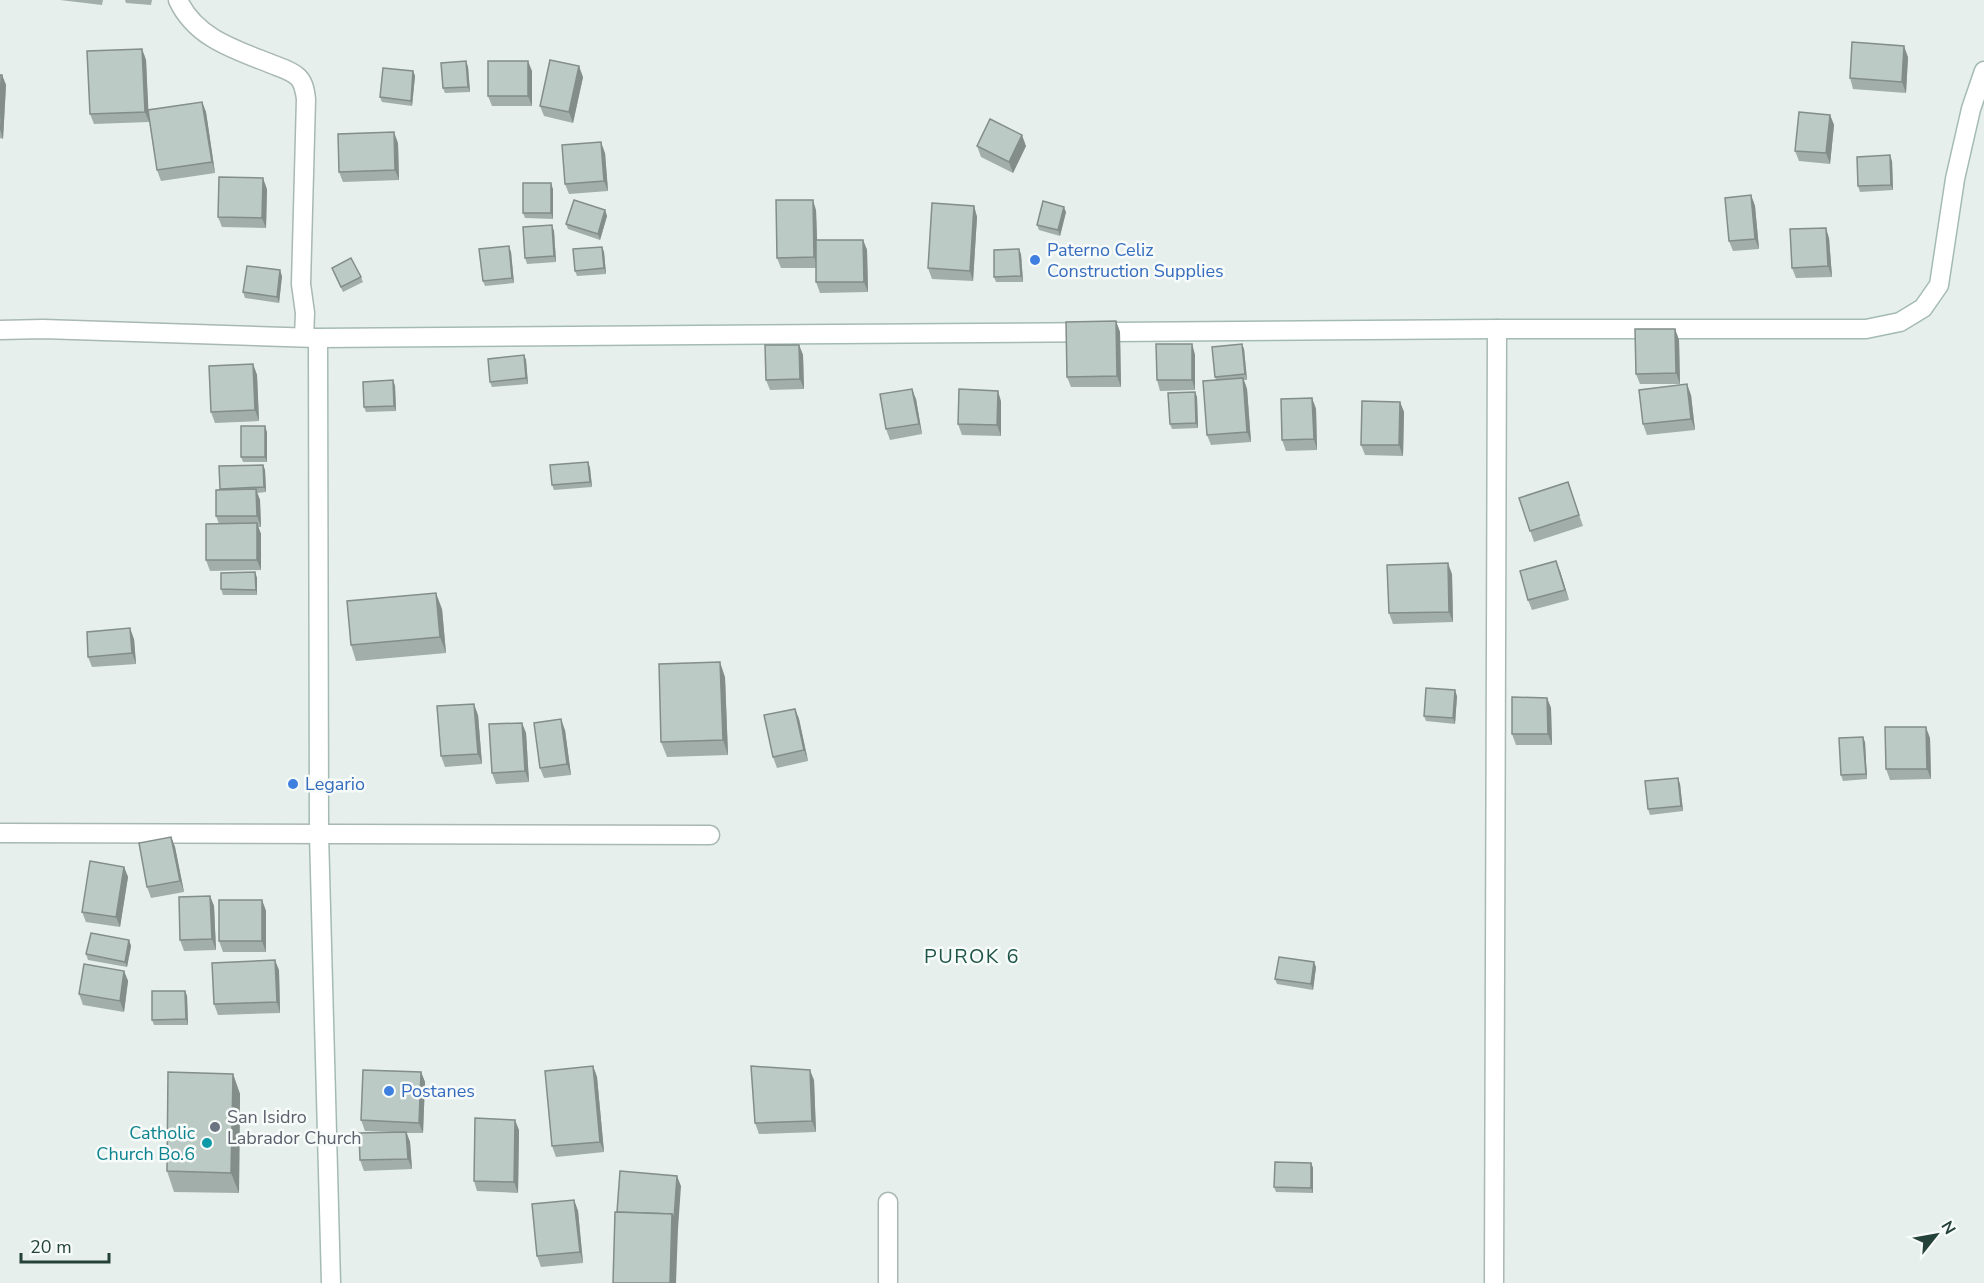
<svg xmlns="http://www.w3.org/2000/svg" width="1984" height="1283" font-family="'Nunito Sans',sans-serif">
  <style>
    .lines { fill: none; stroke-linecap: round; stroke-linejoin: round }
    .street-casing { stroke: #a8b8b2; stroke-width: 21 }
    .secondary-casing { stroke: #a4bbb3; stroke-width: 21 }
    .street { stroke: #fff; stroke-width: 18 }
    .secondary { stroke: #fff; stroke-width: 18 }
    .wall { fill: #a1aea9 }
    .shaded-wall { fill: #838d89 }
    .building { fill: #bbcac4; stroke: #838d89; stroke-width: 1.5 }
    .shop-dot { fill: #3f7fe0; stroke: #f7fbf9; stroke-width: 2 }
    .worship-dot { fill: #6b7280; stroke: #f7fbf9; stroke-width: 2 }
    .culture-dot { fill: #0f9aa8; stroke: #f7fbf9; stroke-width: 2 }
    .labels { text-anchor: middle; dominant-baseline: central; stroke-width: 5; stroke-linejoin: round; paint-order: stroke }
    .shop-label { font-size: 18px; fill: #366cbe; stroke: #f7fbf9; text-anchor: start }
    .worship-label { font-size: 18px; fill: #5b616d; stroke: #f7fbf9; text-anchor: start }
    .culture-label { font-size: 18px; fill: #0d838f; stroke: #f7fbf9; text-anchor: end }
    .neighbourhood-label { font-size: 20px; letter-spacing: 1.5px; fill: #1f5548; stroke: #f7fbf9 }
  </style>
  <rect width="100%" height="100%" fill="#e6efeb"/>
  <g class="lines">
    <g class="street-casing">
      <g id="street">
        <path d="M 178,0 C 195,37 233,49 269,63 C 278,67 291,70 298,77 C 304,83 305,91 306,99 L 301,284 L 305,313 L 304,337"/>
        <path d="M 0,330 L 43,329 L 316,338"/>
        <path d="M 0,833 L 710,835"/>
        <path d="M 888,1202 L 888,1283"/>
        <path d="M 1494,1283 L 1497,329"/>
      </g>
    </g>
    <g class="secondary-casing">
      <path id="secondary" d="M 331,1283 L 319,834 L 318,338 L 1497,329 L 1866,329 L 1900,322 L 1923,308 L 1939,285 L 1955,179 L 1971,109 L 1984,71"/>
    </g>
    <use href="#street" class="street"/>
    <use href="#secondary" class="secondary"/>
  </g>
  <g class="wall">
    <path d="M 60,0 L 103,0 L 102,5 Z"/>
    <path d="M 125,0 L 152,0 L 151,5 L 126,3 Z"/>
    <path d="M 142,49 L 146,60 L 148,110 L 202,102 L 206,112 L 215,173 L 161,181 L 157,170 L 148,114 L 149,122 L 94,124 L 90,114 Z"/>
    <path d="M 1908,57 L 1906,93 L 1853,89 L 1850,78 Z"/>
    <path d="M 466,61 L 468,67 L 470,92 L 445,93 L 443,88 Z"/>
    <path d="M 413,71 L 415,76 L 412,106 L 382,102 L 380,97 Z"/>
    <path d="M 532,71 L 532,106 L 492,106 L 488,96 Z"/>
    <path d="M 0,75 L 2,75 L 6,85 L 3,139 L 0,138 Z"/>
    <path d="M 583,77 L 573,123 L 544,116 L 540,106 Z"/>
    <path d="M 1830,115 L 1834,125 L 1830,164 L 1799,161 L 1795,151 Z"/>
    <path d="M 398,143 L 399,180 L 343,182 L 339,172 Z"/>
    <path d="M 977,146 L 1026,146 L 1013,173 L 981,157 Z"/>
    <path d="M 605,153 L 608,191 L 569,194 L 565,184 Z"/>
    <path d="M 1892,161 L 1893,190 L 1860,192 L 1858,186 Z"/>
    <path d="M 267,189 L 266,228 L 222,227 L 218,217 Z"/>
    <path d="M 553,189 L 553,219 L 525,218 L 523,213 Z"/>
    <path d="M 1751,195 L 1755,206 L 1759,249 L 1733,251 L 1729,241 Z"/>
    <path d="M 974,206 L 977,217 L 973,281 L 932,279 L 928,268 Z"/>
    <path d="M 605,210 L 607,216 L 600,240 L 568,229 L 566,224 Z"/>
    <path d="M 816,210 L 817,240 L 863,240 L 867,250 L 868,292 L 820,293 L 816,282 L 816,268 L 781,268 L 777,258 Z"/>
    <path d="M 1066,212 L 1060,236 L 1039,230 L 1037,225 Z"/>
    <path d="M 554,231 L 556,262 L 527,264 L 525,258 Z"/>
    <path d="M 1829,238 L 1832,277 L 1796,278 L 1792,268 Z"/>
    <path d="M 602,247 L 604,252 L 606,274 L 577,276 L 575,271 Z"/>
    <path d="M 511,252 L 514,283 L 485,286 L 483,281 Z"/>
    <path d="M 1021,254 L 1023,282 L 996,282 L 994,277 Z"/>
    <path d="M 332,268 L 361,277 L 363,282 L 343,292 Z"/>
    <path d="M 282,276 L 279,303 L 245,298 L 243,292 Z"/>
    <path d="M 1116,321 L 1120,332 L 1121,387 L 1071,387 L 1067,377 Z"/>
    <path d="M 1675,329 L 1679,340 L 1680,384 L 1640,384 L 1636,374 Z"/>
    <path d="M 1192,344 L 1195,355 L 1195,390 L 1160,391 L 1157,380 Z"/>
    <path d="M 799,345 L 803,355 L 804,389 L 770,390 L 766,380 Z"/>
    <path d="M 1244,349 L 1247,380 L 1244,380 L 1247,389 L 1251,442 L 1211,445 L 1207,435 L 1216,380 L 1215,377 Z"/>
    <path d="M 524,355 L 526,360 L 528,384 L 492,387 L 490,382 Z"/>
    <path d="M 253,364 L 257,375 L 259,421 L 215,423 L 211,412 Z"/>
    <path d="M 393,380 L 395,386 L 396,411 L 366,412 L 364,407 Z"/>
    <path d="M 1195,392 L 1197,397 L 1198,428 L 1172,429 L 1170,424 Z"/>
    <path d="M 1691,395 L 1695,430 L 1647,435 L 1643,424 Z"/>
    <path d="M 1312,398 L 1316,409 L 1317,450 L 1286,451 L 1282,440 Z"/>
    <path d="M 916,399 L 922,434 L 890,440 L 886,429 Z"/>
    <path d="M 1001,401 L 1001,436 L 962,435 L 958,424 Z"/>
    <path d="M 1400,402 L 1404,412 L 1403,456 L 1365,455 L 1361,445 Z"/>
    <path d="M 267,432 L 267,462 L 243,462 L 241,457 Z"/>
    <path d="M 588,462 L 590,468 L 592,487 L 554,490 L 552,485 Z"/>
    <path d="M 263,465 L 265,470 L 266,492 L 257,493 L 260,500 L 261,527 L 258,527 L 261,534 L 261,570 L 210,571 L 206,560 L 219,524 L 216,516 L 220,489 Z"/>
    <path d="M 1568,482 L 1583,526 L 1534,542 L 1519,498 Z"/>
    <path d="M 1560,571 L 1569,600 L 1532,610 L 1528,600 Z"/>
    <path d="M 255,572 L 257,578 L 257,595 L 223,595 L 221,589 Z"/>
    <path d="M 1452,574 L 1453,622 L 1393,624 L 1389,613 Z"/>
    <path d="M 442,609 L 446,653 L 356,661 L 351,645 Z"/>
    <path d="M 134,639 L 136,664 L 92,667 L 88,657 Z"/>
    <path d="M 725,677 L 728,755 L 667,757 L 661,742 Z"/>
    <path d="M 1457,696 L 1455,724 L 1426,721 L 1424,716 Z"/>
    <path d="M 1547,698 L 1551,708 L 1552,745 L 1516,745 L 1512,734 Z"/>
    <path d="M 795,709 L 799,719 L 808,761 L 777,768 L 773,757 Z"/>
    <path d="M 478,715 L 482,764 L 445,767 L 441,756 Z"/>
    <path d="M 522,723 L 526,733 L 529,782 L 496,784 L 492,773 Z"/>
    <path d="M 565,730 L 571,775 L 544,778 L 540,768 Z"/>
    <path d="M 1930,738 L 1931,779 L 1890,780 L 1886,769 Z"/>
    <path d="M 1865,742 L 1867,779 L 1843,781 L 1841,775 Z"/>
    <path d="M 1680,784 L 1683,811 L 1650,815 L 1648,809 Z"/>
    <path d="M 171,837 L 175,847 L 184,892 L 151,898 L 147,887 Z"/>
    <path d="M 124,867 L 128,877 L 120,927 L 86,922 L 82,912 Z"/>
    <path d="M 210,896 L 214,906 L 216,950 L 184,951 L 180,940 Z"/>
    <path d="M 262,900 L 266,911 L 266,952 L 223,952 L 219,941 Z"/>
    <path d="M 129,940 L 131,946 L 127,967 L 88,960 L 86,954 Z"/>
    <path d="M 1316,967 L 1313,990 L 1277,984 L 1275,979 Z"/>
    <path d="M 279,970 L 280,1013 L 218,1015 L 214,1004 Z"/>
    <path d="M 124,971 L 128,981 L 124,1012 L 83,1005 L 79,994 Z"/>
    <path d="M 185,991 L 187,996 L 188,1025 L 154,1025 L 152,1020 Z"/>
    <path d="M 593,1066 L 597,1077 L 604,1152 L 556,1157 L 552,1146 Z"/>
    <path d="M 421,1072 L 425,1082 L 423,1133 L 407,1133 L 410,1142 L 412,1169 L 364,1171 L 360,1160 L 393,1132 L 365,1131 L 361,1120 Z"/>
    <path d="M 233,1074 L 240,1094 L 239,1193 L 174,1192 L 167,1171 Z"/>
    <path d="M 814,1080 L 816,1132 L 759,1134 L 755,1123 Z"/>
    <path d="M 519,1130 L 518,1193 L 477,1191 L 474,1181 Z"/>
    <path d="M 1311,1163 L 1313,1168 L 1313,1193 L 1276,1192 L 1274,1187 Z"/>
    <path d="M 574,1200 L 578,1211 L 583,1263 L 541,1267 L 537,1256 Z"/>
  </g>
  <g class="shaded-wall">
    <path d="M 1904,46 L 1908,57 L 1906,93 L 1902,82 Z"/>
    <path d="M 142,49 L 146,60 L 149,122 L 145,112 Z"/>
    <path d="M 466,61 L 468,67 L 470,92 L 468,87 Z"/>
    <path d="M 528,61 L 532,71 L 532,106 L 528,96 Z"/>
    <path d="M 579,66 L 583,77 L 573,123 L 569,112 Z"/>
    <path d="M 413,71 L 415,76 L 412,106 L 411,101 Z"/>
    <path d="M 2,75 L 6,85 L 3,139 L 0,129 Z"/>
    <path d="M 202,102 L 206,112 L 215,173 L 212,162 Z"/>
    <path d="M 1830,115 L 1834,125 L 1830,164 L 1826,153 Z"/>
    <path d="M 394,132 L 398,143 L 399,180 L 395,170 Z"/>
    <path d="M 1022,135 L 1026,146 L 1013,173 L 1009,162 Z"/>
    <path d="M 601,142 L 605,153 L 608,191 L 604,181 Z"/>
    <path d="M 1890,155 L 1892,161 L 1893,190 L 1891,185 Z"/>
    <path d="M 263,178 L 267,189 L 266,228 L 262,218 Z"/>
    <path d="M 551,183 L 553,189 L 553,219 L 551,213 Z"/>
    <path d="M 1751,195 L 1755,206 L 1759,249 L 1755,239 Z"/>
    <path d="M 813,200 L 816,210 L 818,268 L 814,257 Z"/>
    <path d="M 974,206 L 977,217 L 973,281 L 970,271 Z"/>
    <path d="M 1064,207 L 1066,212 L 1060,236 L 1058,230 Z"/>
    <path d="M 605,210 L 607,216 L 600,240 L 598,234 Z"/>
    <path d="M 552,225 L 554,231 L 556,262 L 554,256 Z"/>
    <path d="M 1826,228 L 1829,238 L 1832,277 L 1828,266 Z"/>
    <path d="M 863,240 L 867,250 L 868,292 L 864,282 Z"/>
    <path d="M 509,246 L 511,252 L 514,283 L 512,278 Z"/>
    <path d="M 602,247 L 604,252 L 606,274 L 604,268 Z"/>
    <path d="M 1019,249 L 1021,254 L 1023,282 L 1021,276 Z"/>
    <path d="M 280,270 L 282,276 L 279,303 L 277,297 Z"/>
    <path d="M 1116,321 L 1120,332 L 1121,387 L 1117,376 Z"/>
    <path d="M 1675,329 L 1679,340 L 1680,384 L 1676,373 Z"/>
    <path d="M 1192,344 L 1195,355 L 1195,390 L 1192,380 Z"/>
    <path d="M 1242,344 L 1244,349 L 1247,380 L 1245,374 Z"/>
    <path d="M 799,345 L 803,355 L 804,389 L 800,379 Z"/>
    <path d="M 524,355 L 526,360 L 528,384 L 526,378 Z"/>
    <path d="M 253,364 L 257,375 L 259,421 L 255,410 Z"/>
    <path d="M 1243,378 L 1247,389 L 1251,442 L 1247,432 Z"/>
    <path d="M 393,380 L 395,386 L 396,411 L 394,406 Z"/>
    <path d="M 1687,384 L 1691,395 L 1695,430 L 1691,419 Z"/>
    <path d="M 912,389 L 916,399 L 922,434 L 919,424 Z"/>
    <path d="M 998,391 L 1001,401 L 1001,436 L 997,425 Z"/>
    <path d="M 1195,392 L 1197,397 L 1198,428 L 1196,423 Z"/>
    <path d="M 1312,398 L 1316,409 L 1317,450 L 1314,439 Z"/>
    <path d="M 1400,402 L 1404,412 L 1403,456 L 1399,445 Z"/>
    <path d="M 265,426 L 267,432 L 267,462 L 265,457 Z"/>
    <path d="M 588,462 L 590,468 L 592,487 L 590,482 Z"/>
    <path d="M 263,465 L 265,470 L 266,492 L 264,487 Z"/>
    <path d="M 256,489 L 260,500 L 261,527 L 257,516 Z"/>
    <path d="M 257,523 L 261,534 L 261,570 L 257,560 Z"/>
    <path d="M 1556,561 L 1560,571 L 1569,600 L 1565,590 Z"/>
    <path d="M 1448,563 L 1452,574 L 1453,622 L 1449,612 Z"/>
    <path d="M 255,572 L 257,578 L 257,595 L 256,590 Z"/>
    <path d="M 436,593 L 442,609 L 446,653 L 440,637 Z"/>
    <path d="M 130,628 L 134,639 L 136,664 L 132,653 Z"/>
    <path d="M 720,662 L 725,677 L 728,755 L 723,740 Z"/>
    <path d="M 1455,690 L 1457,696 L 1455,724 L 1453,718 Z"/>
    <path d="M 1547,698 L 1551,708 L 1552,745 L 1548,734 Z"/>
    <path d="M 474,704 L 478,715 L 482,764 L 478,754 Z"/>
    <path d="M 795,709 L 799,719 L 808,761 L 804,750 Z"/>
    <path d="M 561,719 L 565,730 L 571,775 L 567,764 Z"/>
    <path d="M 522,723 L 526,733 L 529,782 L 525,771 Z"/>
    <path d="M 1926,727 L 1930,738 L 1931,779 L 1927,769 Z"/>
    <path d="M 1863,737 L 1865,742 L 1867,779 L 1866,774 Z"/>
    <path d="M 1678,778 L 1680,784 L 1683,811 L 1681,806 Z"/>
    <path d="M 171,837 L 175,847 L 184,892 L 180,881 Z"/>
    <path d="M 124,867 L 128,877 L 120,927 L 116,917 Z"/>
    <path d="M 210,896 L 214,906 L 216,950 L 212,939 Z"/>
    <path d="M 262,900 L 266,911 L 266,952 L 262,941 Z"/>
    <path d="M 129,940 L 131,946 L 127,967 L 125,962 Z"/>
    <path d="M 275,960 L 279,970 L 280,1013 L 277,1002 Z"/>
    <path d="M 1314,962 L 1316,967 L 1313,990 L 1311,984 Z"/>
    <path d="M 124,971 L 128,981 L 124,1012 L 120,1001 Z"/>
    <path d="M 185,991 L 187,996 L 188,1025 L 186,1019 Z"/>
    <path d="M 593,1066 L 597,1077 L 604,1152 L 600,1142 Z"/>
    <path d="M 810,1070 L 814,1080 L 816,1132 L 812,1121 Z"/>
    <path d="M 421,1072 L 425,1082 L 423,1133 L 419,1123 Z"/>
    <path d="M 233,1074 L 240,1094 L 239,1193 L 231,1173 Z"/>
    <path d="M 515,1120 L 519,1130 L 518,1193 L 514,1182 Z"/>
    <path d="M 406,1132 L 410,1142 L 412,1169 L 408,1159 Z"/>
    <path d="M 1311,1163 L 1313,1168 L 1313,1193 L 1311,1188 Z"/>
    <path d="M 677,1176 L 681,1186 L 678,1229 L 676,1283 L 670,1283 L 672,1214 Z"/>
    <path d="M 574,1200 L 578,1211 L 583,1263 L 580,1252 Z"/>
  </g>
  <g class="building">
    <path d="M 1852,42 L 1904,46 L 1902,82 L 1850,78 Z"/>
    <path d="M 142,49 L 145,112 L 90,114 L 87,51 Z"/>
    <path d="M 550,60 L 579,66 L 569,112 L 540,106 Z"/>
    <path d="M 466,61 L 468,87 L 443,88 L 441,63 Z"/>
    <rect x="488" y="61" width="40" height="35"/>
    <path d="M 383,68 L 413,71 L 411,101 L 380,97 Z"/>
    <path d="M 0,75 L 2,75 L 0,118 Z"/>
    <path d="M 202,102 L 212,162 L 157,170 L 148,110 Z"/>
    <path d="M 1799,112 L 1830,115 L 1826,153 L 1795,151 Z"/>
    <path d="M 990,119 L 1022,135 L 1009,162 L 977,146 Z"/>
    <path d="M 394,132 L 395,170 L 339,172 L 338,134 Z"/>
    <path d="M 601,142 L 604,181 L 565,184 L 562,145 Z"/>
    <path d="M 1890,155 L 1891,185 L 1858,186 L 1857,157 Z"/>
    <path d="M 219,177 L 263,178 L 262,218 L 218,217 Z"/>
    <rect x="523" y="183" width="28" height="30"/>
    <path d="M 1751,195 L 1755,239 L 1729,241 L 1725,198 Z"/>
    <path d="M 574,200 L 605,210 L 598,234 L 566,224 Z"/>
    <path d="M 776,200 L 813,200 L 814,257 L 777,258 Z"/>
    <path d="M 1043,201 L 1064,207 L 1058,230 L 1037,225 Z"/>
    <path d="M 932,203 L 974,206 L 970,271 L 928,268 Z"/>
    <path d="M 552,225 L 554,256 L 525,258 L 523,227 Z"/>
    <path d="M 1826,228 L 1828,266 L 1792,268 L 1790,229 Z"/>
    <path d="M 816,240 L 863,240 L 864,282 L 816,282 Z"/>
    <path d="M 509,246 L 512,278 L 483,281 L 479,249 Z"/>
    <path d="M 602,247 L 604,268 L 575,271 L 573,249 Z"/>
    <path d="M 1019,249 L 1021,276 L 994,277 L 994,250 Z"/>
    <path d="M 351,258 L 361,277 L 341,287 L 332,268 Z"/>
    <path d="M 247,266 L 280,270 L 277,297 L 243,292 Z"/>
    <path d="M 1116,321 L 1117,376 L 1067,377 L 1066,322 Z"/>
    <path d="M 1635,329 L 1675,329 L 1676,373 L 1636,374 Z"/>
    <path d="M 1156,344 L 1192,344 L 1192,380 L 1157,380 Z"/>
    <path d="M 1242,344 L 1245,374 L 1215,377 L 1212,347 Z"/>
    <path d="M 765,345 L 799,345 L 800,379 L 766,380 Z"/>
    <path d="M 524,355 L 526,378 L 490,382 L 488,359 Z"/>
    <path d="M 253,364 L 255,410 L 211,412 L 209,366 Z"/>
    <path d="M 1243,378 L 1247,432 L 1207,435 L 1203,381 Z"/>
    <path d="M 393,380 L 394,406 L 364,407 L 363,382 Z"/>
    <path d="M 1687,384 L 1691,419 L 1643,424 L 1639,390 Z"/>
    <path d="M 912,389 L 919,424 L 886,429 L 880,394 Z"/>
    <path d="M 959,389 L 998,391 L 997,425 L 958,424 Z"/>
    <path d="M 1195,392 L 1196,423 L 1170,424 L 1168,393 Z"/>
    <path d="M 1312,398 L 1314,439 L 1282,440 L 1281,399 Z"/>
    <path d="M 1362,401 L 1400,402 L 1399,445 L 1361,445 Z"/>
    <rect x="241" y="426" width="24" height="31"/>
    <path d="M 588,462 L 590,482 L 552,485 L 550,465 Z"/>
    <path d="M 263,465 L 264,487 L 220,489 L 219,466 Z"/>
    <path d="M 1568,482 L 1579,515 L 1530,531 L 1519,498 Z"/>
    <path d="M 256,489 L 257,516 L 216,516 L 216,490 Z"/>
    <path d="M 257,523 L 257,560 L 206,560 L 206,524 Z"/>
    <path d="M 1556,561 L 1565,590 L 1528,600 L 1520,571 Z"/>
    <path d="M 1448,563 L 1449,612 L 1389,613 L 1387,565 Z"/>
    <path d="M 255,572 L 256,590 L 221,589 L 221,573 Z"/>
    <path d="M 436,593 L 440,637 L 351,645 L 347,601 Z"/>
    <path d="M 130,628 L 132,653 L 88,657 L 87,632 Z"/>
    <path d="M 720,662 L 723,740 L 661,742 L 659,664 Z"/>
    <path d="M 1426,688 L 1455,690 L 1453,718 L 1424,716 Z"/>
    <path d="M 1512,697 L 1547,698 L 1548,734 L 1512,734 Z"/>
    <path d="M 474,704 L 478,754 L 441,756 L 437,706 Z"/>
    <path d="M 795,709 L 804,750 L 773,757 L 764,715 Z"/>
    <path d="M 561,719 L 567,764 L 540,768 L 534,723 Z"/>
    <path d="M 522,723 L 525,771 L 492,773 L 489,724 Z"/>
    <path d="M 1885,727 L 1926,727 L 1927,769 L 1886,769 Z"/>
    <path d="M 1863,737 L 1866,774 L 1841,775 L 1839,738 Z"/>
    <path d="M 1678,778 L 1681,806 L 1648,809 L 1645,781 Z"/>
    <path d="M 171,837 L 180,881 L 147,887 L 139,843 Z"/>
    <path d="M 90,861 L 124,867 L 116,917 L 82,912 Z"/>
    <path d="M 210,896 L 212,939 L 180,940 L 179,897 Z"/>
    <rect x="219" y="900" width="43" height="41"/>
    <path d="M 91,933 L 129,940 L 125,962 L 86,954 Z"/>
    <path d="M 1279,957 L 1314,962 L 1311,984 L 1275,979 Z"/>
    <path d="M 275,960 L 277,1002 L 214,1004 L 212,963 Z"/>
    <path d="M 84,964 L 124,971 L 120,1001 L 79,994 Z"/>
    <path d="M 152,991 L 185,991 L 186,1019 L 152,1020 Z"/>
    <path d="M 593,1066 L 600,1142 L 552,1146 L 545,1071 Z"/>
    <path d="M 751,1066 L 810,1070 L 812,1121 L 755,1123 Z"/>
    <path d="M 363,1070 L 421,1072 L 419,1123 L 361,1120 Z"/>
    <path d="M 168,1072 L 233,1074 L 231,1173 L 167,1171 Z"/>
    <path d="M 475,1118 L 515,1120 L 514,1182 L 474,1181 Z"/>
    <path d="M 406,1132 L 408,1159 L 360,1160 L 359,1133 Z"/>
    <path d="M 1275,1162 L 1311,1163 L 1311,1188 L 1274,1187 Z"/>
    <path d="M 620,1171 L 677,1176 L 674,1219 L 672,1214 L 617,1212 Z"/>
    <path d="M 574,1200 L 580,1252 L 537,1256 L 532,1204 Z"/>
    <path d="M 615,1212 L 672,1214 L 670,1283 L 613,1283 Z"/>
  </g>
  <g class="shop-dot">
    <circle cx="1035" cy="260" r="6"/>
    <circle cx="293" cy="784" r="6"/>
    <circle cx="389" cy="1091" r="6"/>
  </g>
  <circle class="worship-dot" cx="215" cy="1127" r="6"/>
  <circle class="culture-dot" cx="207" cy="1143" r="6"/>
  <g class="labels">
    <g class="shop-label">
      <text x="1047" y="250">Paterno Celiz<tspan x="1047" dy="21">Construction Supplies</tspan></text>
      <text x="305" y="784">Legario</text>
      <text x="401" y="1091">Postanes</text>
    </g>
    <g class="worship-label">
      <text x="227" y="1117">San Isidro<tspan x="227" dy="21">Labrador Church</tspan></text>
    </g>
    <g class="culture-label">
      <text x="195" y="1133">Catholic<tspan x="195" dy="21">Church Bo.6</tspan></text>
    </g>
    <g class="neighbourhood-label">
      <text x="972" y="956">PUROK 6</text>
    </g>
  </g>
  <g transform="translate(1936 1235) rotate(59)" stroke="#f7fbf9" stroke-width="4.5" paint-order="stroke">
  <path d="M0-4.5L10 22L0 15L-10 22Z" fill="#24423a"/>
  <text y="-9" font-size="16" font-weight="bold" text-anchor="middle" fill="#24423a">N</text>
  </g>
  <path d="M21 1253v9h88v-9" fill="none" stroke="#24423a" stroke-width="3"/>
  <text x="30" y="1253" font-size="18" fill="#24423a" stroke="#f7fbf9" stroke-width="4.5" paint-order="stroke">20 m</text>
</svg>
